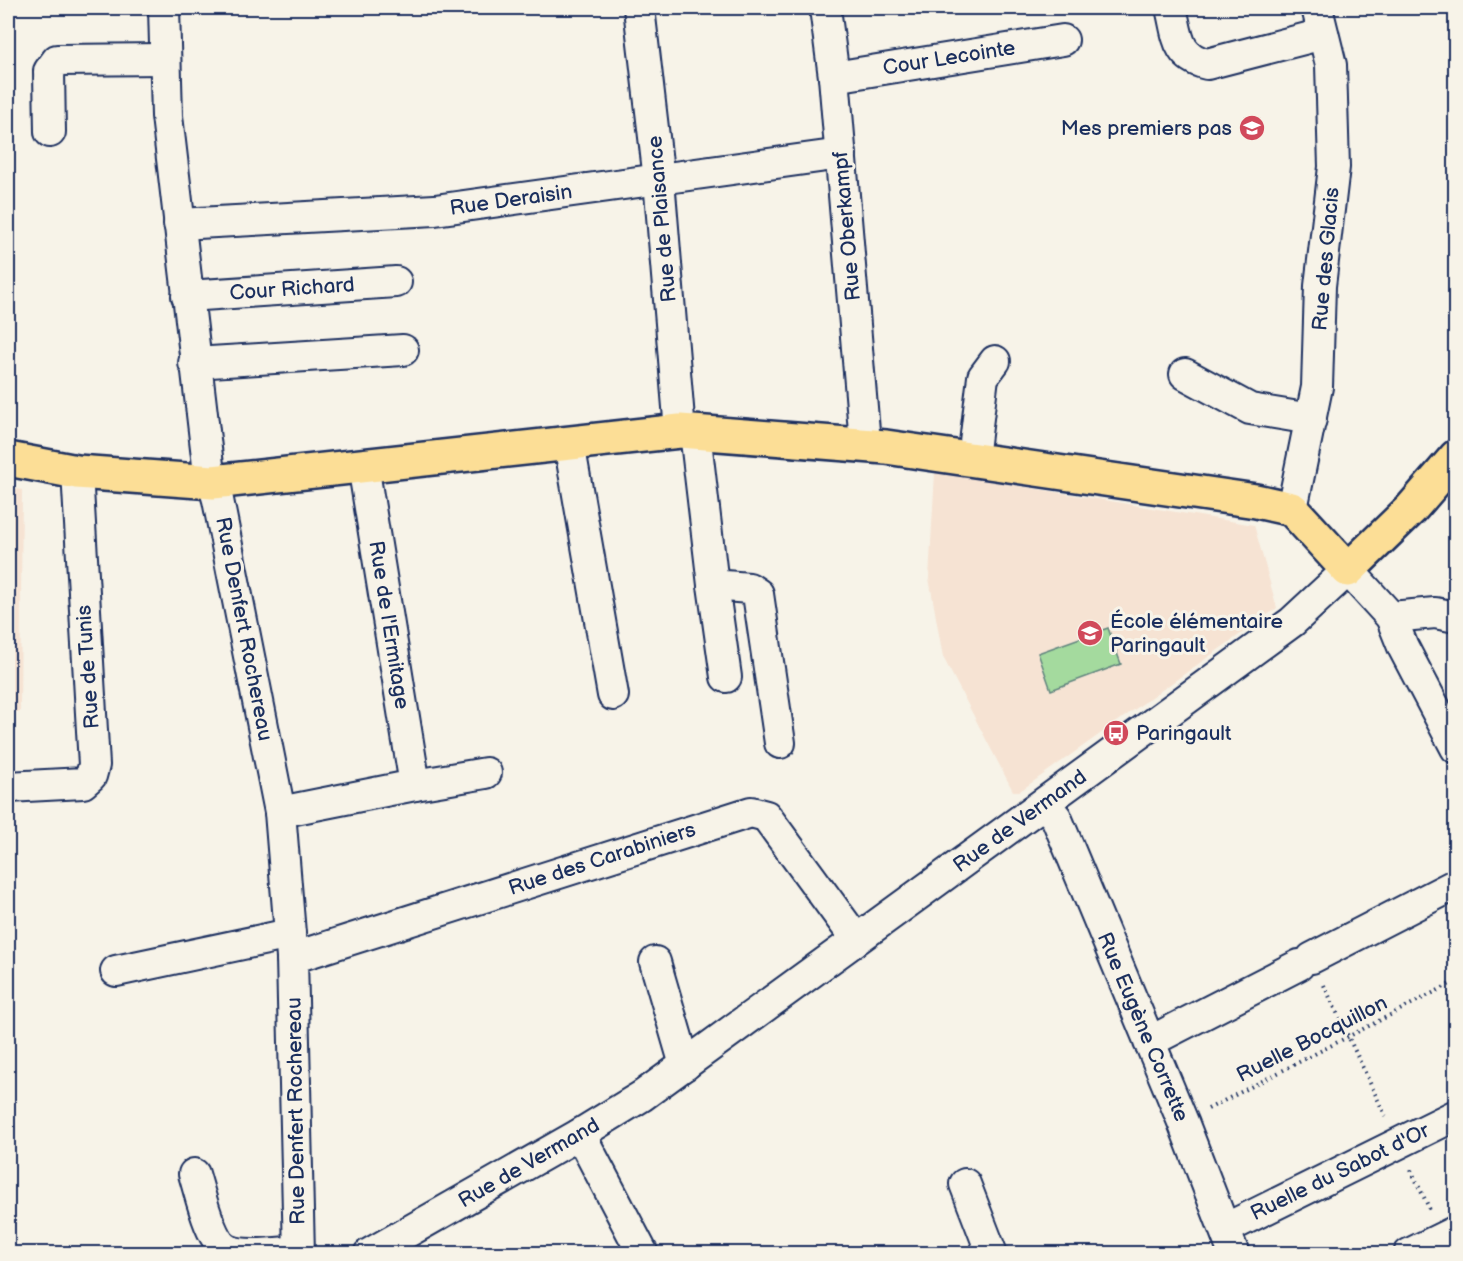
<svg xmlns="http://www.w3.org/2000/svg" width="1463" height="1261" font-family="'Balsamiq Sans',sans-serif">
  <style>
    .built { fill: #f6e3d3 }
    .green { fill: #a4da9e; stroke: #60847e; stroke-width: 1.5 }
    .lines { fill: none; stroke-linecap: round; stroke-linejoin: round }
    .minor-casing { stroke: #1b2f5e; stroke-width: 34 }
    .major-casing { stroke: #1b2f5e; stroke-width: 38 }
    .path { stroke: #1b2f5e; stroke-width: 4; stroke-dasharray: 1.5 4.5; stroke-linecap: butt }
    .minor { stroke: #f7f3e8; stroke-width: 30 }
    .major { stroke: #fcde96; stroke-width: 33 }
    .labels { text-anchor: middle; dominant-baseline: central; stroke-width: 6; stroke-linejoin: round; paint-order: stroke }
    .street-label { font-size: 21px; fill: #1b2f5e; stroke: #f7f3e8 }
    .poi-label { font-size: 21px; fill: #1b2f5e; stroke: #f7f3e8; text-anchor: start }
  </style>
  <rect width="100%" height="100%" fill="#f7f3e8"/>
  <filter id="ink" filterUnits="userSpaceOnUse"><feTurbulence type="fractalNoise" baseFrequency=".0167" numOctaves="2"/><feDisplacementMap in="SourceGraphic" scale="12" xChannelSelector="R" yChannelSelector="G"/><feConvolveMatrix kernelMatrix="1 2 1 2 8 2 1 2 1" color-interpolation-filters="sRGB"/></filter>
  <g filter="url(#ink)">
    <g class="built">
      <path d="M 935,472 L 1254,525 L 1277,608 L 1020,791 L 1013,791 L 943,657 L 929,578 Z"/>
      <path d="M 8,487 L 22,490 L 20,712 L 8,711 Z"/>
    </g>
    <path class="green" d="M 1108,628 L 1121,664 L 1051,690 L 1038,653 Z"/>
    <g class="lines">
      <g class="minor-casing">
        <g id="minor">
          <path d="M 164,8 L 167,116 L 208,465 L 218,500 L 280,812 L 292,958 L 299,1254"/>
          <path d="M 639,8 L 659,180 L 680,431"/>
          <path d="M 825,8 L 834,77 L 864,431 L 863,444"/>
          <path d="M 1171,8 C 1178,35 1176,57 1207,64 L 1323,34"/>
          <path d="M 834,77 L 1063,40"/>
          <path d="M 50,132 L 49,71 L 57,60 L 165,59"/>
          <path d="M 179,224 L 435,210 L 841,154"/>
          <path d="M 187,296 L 396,282"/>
          <path d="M 194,363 L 403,350"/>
          <path d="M 1185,374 L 1250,409 L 1311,419"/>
          <path d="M 695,432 L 713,585 L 749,588 L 758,594 L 780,743"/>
          <path d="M 569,443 L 613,695"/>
          <path d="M 973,459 L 983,377 L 995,361"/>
          <path d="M 1292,509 L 1317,387 L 1320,286 L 1334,167 L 1331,65 L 1317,8"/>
          <path d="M 713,585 L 726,677"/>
          <path d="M 1391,617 L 1435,613 L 1456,617"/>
          <path d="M 415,785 L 486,773"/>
          <path d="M 8,787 L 83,783 L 91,776 L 94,765 L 77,472"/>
          <path d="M 1044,805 L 1056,817 L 1183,1122 L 1234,1254"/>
          <path d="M 280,812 L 415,785 L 363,465"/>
          <path d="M 292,958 L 751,812 L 766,816 L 856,939"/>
          <path d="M 1312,958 L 1456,884"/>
          <path d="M 655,962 L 685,1065"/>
          <path d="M 116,971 L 290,934"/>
          <path d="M 1149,1042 L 1299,965"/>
          <path d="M 580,1134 L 643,1254"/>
          <path d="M 194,1174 C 200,1193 210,1242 228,1250 C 244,1258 281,1252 299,1251"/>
          <path d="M 965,1184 L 992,1254"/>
          <path d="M 1225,1229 L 1456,1115"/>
          <path d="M 369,1254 L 580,1134 L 642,1096 L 1292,622 L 1348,570 L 1391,617 L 1403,647 L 1456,748"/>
          <path d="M 1409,1254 L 1456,1231"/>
        </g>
      </g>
      <g class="major-casing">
        <path id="major" d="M 8,459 L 77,472 L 213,482 L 680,431 L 886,447 L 1256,501 L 1292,509 L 1348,570 L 1411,509 L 1456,457"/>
      </g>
      <g class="path">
        <path d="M 111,8 L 133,9"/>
        <path d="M 1324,985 L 1386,1117"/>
        <path d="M 1208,1109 L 1456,981"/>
        <path d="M 1411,1170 L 1431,1212"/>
      </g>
      <use href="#minor" class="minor"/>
      <use href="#major" class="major"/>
    </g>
  </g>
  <defs>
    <g id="school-disc" transform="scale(1.35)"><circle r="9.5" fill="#d1495b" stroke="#f7f3e8"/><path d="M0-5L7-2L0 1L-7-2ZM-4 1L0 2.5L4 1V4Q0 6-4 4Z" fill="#fff"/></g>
    <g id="bus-disc" transform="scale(1.35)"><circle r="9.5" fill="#d1495b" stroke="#f7f3e8"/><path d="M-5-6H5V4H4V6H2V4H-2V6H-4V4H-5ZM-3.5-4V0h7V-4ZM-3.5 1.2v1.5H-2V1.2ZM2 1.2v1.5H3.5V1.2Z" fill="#fff"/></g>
  </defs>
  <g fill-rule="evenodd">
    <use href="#school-disc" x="1252" y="128"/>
    <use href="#school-disc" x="1090" y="633"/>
    <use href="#bus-disc" x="1116" y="733"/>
  </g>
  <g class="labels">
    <g class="street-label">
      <text transform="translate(949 58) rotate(-9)">Cour Lecointe</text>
      <text transform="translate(511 200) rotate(-8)">Rue Deraisin</text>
      <text transform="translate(662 219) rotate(-95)">Rue de Plaisance</text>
      <text transform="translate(847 226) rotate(-95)">Rue Oberkampf</text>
      <text transform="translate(1326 259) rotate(-85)">Rue des Glacis</text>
      <text transform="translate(292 289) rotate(-4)">Cour Richard</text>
      <text transform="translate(389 625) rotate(81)">Rue de l'Ermitage</text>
      <text transform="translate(244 629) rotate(79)">Rue Denfert Rochereau</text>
      <text transform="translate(88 667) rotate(-94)">Rue de Tunis</text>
      <text transform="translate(1020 821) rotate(-36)">Rue de Vermand</text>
      <text transform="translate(602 859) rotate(-18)">Rue des Carabiniers</text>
      <text transform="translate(1143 1027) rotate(67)">Rue Eugène Corrette</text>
      <text transform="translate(1312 1039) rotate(-27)">Ruelle Bocquillon</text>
      <text transform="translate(296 1111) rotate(-91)">Rue Denfert Rochereau</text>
      <text transform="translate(529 1163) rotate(-30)">Rue de Vermand</text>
      <text transform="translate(1340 1172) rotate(-26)">Ruelle du Sabot d'Or</text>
    </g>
    <g class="poi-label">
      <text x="1232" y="128" text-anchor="end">Mes premiers pas</text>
      <text x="1110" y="621">École élémentaire<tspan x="1110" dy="24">Paringault</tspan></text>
      <text x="1136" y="733">Paringault</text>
    </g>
  </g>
  <rect width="1463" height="1261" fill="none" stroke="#f7f3e8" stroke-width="30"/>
  <rect x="15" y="15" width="1433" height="1231" fill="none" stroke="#1b2f5e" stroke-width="2" filter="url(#ink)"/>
</svg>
